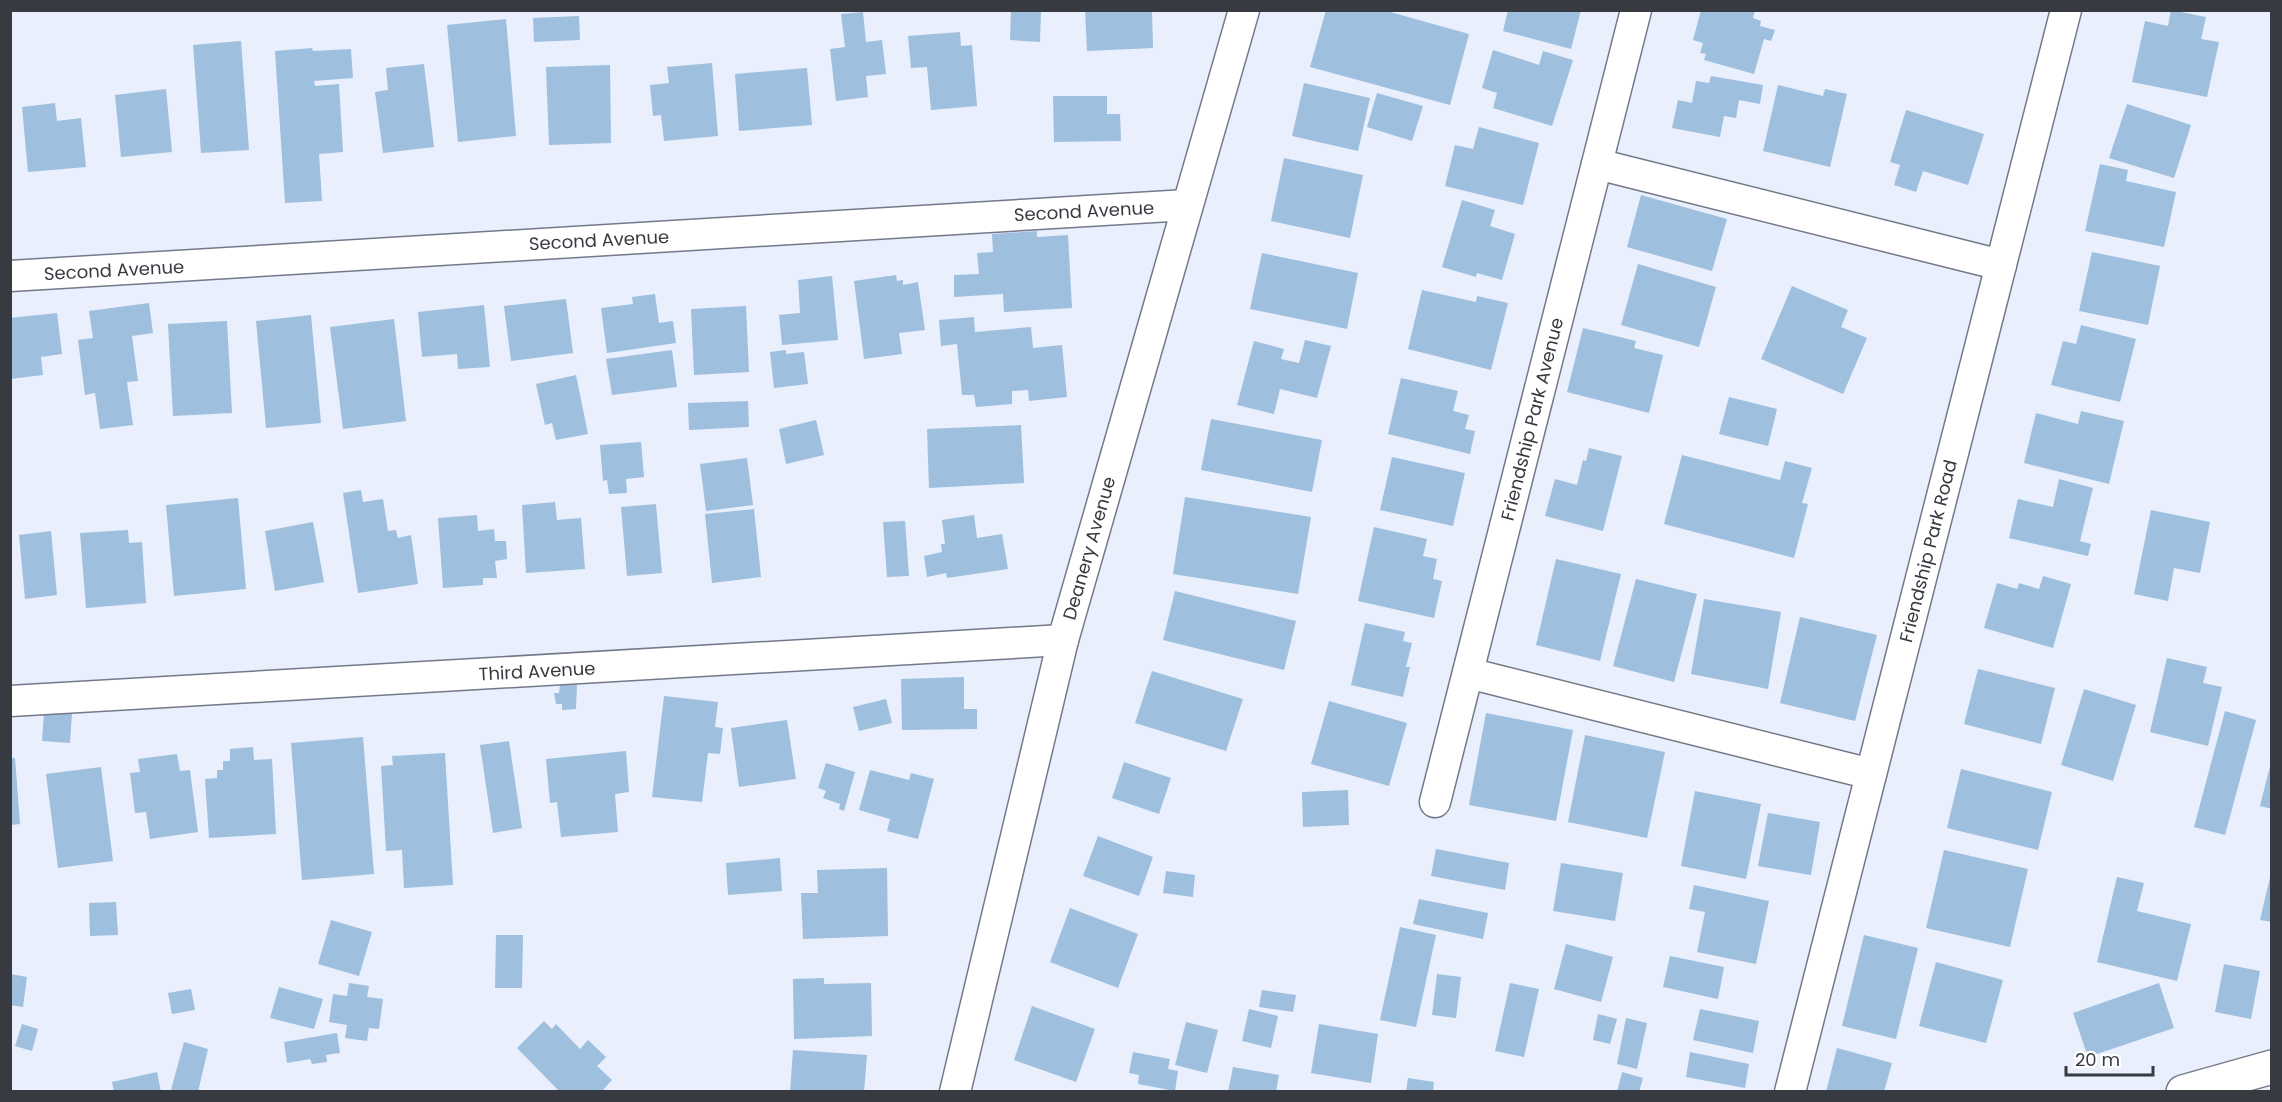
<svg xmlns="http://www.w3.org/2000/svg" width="2282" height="1102" font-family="Poppins,sans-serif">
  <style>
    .building { fill: #9ebfdd }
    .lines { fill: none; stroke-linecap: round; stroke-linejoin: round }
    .minor-casing { stroke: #737988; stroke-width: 33 }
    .secondary-casing { stroke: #737988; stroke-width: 36 }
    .minor { stroke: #fff; stroke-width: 30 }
    .secondary { stroke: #fff; stroke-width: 33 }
    .labels { text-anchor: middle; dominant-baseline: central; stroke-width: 4.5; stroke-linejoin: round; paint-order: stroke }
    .street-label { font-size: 18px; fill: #373a40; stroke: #fff }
  </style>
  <rect width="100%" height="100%" fill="#e9effc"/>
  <g class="building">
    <path d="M 1011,10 L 1041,10 L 1040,42 L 1010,40 Z"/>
    <path d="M 1085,10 L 1152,10 L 1153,48 L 1087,51 Z"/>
    <path d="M 1326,10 L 1383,10 L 1469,34 L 1450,105 L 1310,67 Z"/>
    <path d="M 1508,10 L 1581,10 L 1571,49 L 1503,31 Z"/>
    <path d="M 1701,10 L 1755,10 L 1753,18 L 1761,21 L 1760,26 L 1775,30 L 1771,41 L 1764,39 L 1754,74 L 1704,60 L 1706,54 L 1700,53 L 1703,43 L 1693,40 Z"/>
    <path d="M 2171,10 L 2206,17 L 2201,39 L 2219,42 L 2207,97 L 2132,82 L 2145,21 L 2168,26 Z"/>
    <path d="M 863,12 L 866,42 L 882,40 L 886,74 L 866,76 L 868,97 L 836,101 L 830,49 L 845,47 L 841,14 Z"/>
    <path d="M 579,16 L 580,40 L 534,42 L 533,18 Z"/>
    <path d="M 506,19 L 516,136 L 458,142 L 447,25 Z"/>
    <path d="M 960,32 L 961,46 L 972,45 L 977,106 L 931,110 L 927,67 L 911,68 L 908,36 Z"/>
    <path d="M 241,41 L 249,150 L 201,153 L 193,45 Z"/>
    <path d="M 312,48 L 313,51 L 351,49 L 353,78 L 314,81 L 315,86 L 339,84 L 343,152 L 319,154 L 322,201 L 285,203 L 275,51 Z"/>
    <path d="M 1493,50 L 1539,65 L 1543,51 L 1573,60 L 1552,126 L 1493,108 L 1497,93 L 1482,88 Z"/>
    <path d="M 712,63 L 718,136 L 664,141 L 661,115 L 653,116 L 650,85 L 669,83 L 667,67 Z"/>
    <path d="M 424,64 L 434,147 L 383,153 L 375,92 L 388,90 L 386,68 Z"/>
    <path d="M 610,65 L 611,143 L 549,145 L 546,67 Z"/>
    <path d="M 807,68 L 812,125 L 739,131 L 735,74 Z"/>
    <path d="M 1711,76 L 1763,85 L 1760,104 L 1739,100 L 1736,118 L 1724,116 L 1720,137 L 1672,128 L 1678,100 L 1692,103 L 1696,81 L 1709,83 Z"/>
    <path d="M 1304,83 L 1370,98 L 1358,151 L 1292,136 Z"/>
    <path d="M 1778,85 L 1823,96 L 1825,89 L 1847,94 L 1830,167 L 1763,151 Z"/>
    <path d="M 166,89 L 172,152 L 121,157 L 115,95 Z"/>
    <path d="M 1377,93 L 1423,106 L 1412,141 L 1367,127 Z"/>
    <path d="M 1053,96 L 1107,96 L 1107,114 L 1120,114 L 1121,141 L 1054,142 Z"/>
    <path d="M 55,103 L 57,121 L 81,118 L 86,167 L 28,172 L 22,107 Z"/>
    <path d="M 2127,104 L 2191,125 L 2174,178 L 2109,158 Z"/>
    <path d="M 1906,110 L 1984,134 L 1968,185 L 1923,171 L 1916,192 L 1894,185 L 1900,165 L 1890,162 Z"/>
    <path d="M 1479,127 L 1539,143 L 1523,205 L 1445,186 L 1455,145 L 1473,149 Z"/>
    <path d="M 1284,158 L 1363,175 L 1350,238 L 1271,221 Z"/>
    <path d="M 2100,164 L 2128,170 L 2126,181 L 2176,192 L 2164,247 L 2085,231 Z"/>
    <path d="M 1641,195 L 1727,219 L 1712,271 L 1627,247 Z"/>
    <path d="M 1462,200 L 1495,210 L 1490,226 L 1515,234 L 1502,280 L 1477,273 L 1476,277 L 1442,267 Z"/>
    <path d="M 1037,231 L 1037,237 L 1068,235 L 1072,308 L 1004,312 L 1003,294 L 954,297 L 954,275 L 979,274 L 977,253 L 993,252 L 992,234 Z"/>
    <path d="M 2092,252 L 2160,266 L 2148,325 L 2079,311 Z"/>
    <path d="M 1262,253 L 1358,273 L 1347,329 L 1250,309 Z"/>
    <path d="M 1638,264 L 1716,287 L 1699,347 L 1621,325 Z"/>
    <path d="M 896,275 L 897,281 L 903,280 L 903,285 L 918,282 L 925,330 L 899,333 L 902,354 L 864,359 L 854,281 Z"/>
    <path d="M 832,276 L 838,340 L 782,345 L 779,315 L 800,313 L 798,280 Z"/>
    <path d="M 1792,286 L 1848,310 L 1841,327 L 1867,338 L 1843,394 L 1761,359 Z"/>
    <path d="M 1422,290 L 1476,302 L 1477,296 L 1508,303 L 1491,370 L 1408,349 Z"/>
    <path d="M 655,294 L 659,323 L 673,321 L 676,343 L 607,353 L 601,308 L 633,304 L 632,297 Z"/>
    <path d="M 566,299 L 573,353 L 511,361 L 504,306 Z"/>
    <path d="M 149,303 L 153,333 L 132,336 L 138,381 L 127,382 L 133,425 L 100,429 L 95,393 L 85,395 L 78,340 L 93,338 L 89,311 Z"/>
    <path d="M 484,305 L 490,367 L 458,369 L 457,354 L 422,357 L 418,312 Z"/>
    <path d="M 746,306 L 749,372 L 694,375 L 691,309 Z"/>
    <path d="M 57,313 L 62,354 L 41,357 L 43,375 L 10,379 L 10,318 Z"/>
    <path d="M 311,315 L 321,423 L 266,428 L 256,321 Z"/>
    <path d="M 974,317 L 975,332 L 1031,327 L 1033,348 L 1062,345 L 1067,397 L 1029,401 L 1028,390 L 1012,391 L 1012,404 L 976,407 L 974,395 L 962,395 L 957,344 L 941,346 L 939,320 Z"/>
    <path d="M 394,319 L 406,421 L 343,429 L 330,327 Z"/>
    <path d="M 227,321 L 232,413 L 173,416 L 168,324 Z"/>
    <path d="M 2081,325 L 2136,339 L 2120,402 L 2051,385 L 2063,341 L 2076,344 Z"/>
    <path d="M 1583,328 L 1636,341 L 1634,348 L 1663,355 L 1649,413 L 1567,392 Z"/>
    <path d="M 1305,340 L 1331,346 L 1317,398 L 1280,389 L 1274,414 L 1237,405 L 1254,341 L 1284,349 L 1281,359 L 1299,363 Z"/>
    <path d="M 672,350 L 677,387 L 612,395 L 606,359 Z"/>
    <path d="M 786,350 L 786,354 L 804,352 L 808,384 L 774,388 L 770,352 Z"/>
    <path d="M 576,375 L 588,434 L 556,440 L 552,423 L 545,425 L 536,384 Z"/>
    <path d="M 1401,378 L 1458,391 L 1453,411 L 1469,415 L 1465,429 L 1475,431 L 1470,454 L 1388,434 Z"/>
    <path d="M 1729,397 L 1777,409 L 1768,446 L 1719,434 Z"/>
    <path d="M 748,401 L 749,427 L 689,430 L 688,403 Z"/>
    <path d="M 2081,411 L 2124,421 L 2109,484 L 2024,463 L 2036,413 L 2078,424 Z"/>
    <path d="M 1211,419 L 1322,440 L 1312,492 L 1201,470 Z"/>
    <path d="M 816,420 L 824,455 L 786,464 L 779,429 Z"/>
    <path d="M 1021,425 L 1024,483 L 929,488 L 927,429 Z"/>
    <path d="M 641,442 L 644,477 L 626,479 L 627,493 L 609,494 L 607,480 L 603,481 L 600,445 Z"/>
    <path d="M 1589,448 L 1622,456 L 1603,531 L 1545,516 L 1555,479 L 1577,485 L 1583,460 L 1586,461 Z"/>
    <path d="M 1682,455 L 1780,480 L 1785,461 L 1812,468 L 1802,503 L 1808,504 L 1794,558 L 1664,524 Z"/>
    <path d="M 1392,457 L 1465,473 L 1453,526 L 1380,510 Z"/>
    <path d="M 747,458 L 753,505 L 706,511 L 700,464 Z"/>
    <path d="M 2059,479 L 2093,488 L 2080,541 L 2091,544 L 2088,556 L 2009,538 L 2018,499 L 2053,507 Z"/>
    <path d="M 361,490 L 363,502 L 383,499 L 388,531 L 396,530 L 398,538 L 411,535 L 418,584 L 358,593 L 343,493 Z"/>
    <path d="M 1185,497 L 1311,517 L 1298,594 L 1173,574 Z"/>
    <path d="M 238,498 L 246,589 L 174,596 L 166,505 Z"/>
    <path d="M 555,502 L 557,520 L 581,518 L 585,569 L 526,573 L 522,505 Z"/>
    <path d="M 656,504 L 662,573 L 627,576 L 621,507 Z"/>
    <path d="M 754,509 L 761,577 L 712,583 L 705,514 Z"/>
    <path d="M 2151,510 L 2210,522 L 2200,573 L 2174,568 L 2168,601 L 2134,594 Z"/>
    <path d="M 477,515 L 478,531 L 494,529 L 495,541 L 506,541 L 507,559 L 495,561 L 497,578 L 483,578 L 483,585 L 443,588 L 438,518 Z"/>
    <path d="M 974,515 L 977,538 L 1002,534 L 1008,569 L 947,578 L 946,573 L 927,577 L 924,556 L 942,552 L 941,544 L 945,544 L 942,520 Z"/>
    <path d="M 905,521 L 909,576 L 887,577 L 883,522 Z"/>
    <path d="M 313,522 L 324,582 L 275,591 L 265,531 Z"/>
    <path d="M 1374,527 L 1427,539 L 1423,556 L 1437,559 L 1433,579 L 1442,581 L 1434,618 L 1358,601 Z"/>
    <path d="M 128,530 L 129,543 L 142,542 L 146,603 L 86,608 L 80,533 Z"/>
    <path d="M 51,531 L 57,595 L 25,599 L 19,535 Z"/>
    <path d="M 1556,559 L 1621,574 L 1600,661 L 1536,645 Z"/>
    <path d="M 2043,576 L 2071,584 L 2053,648 L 1984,628 L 1997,583 L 2017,589 L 2019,583 L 2039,589 Z"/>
    <path d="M 1636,579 L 1697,594 L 1674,682 L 1613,666 Z"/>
    <path d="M 1175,591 L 1296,621 L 1284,670 L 1163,640 Z"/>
    <path d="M 1704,599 L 1781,612 L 1768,689 L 1691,674 Z"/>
    <path d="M 1800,617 L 1877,635 L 1855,721 L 1780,703 Z"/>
    <path d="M 1365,623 L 1405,632 L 1403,641 L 1412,643 L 1406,667 L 1410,667 L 1403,697 L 1351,685 Z"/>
    <path d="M 2167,658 L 2207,667 L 2203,683 L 2222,687 L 2208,746 L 2150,732 Z"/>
    <path d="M 1978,669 L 2055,688 L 2041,744 L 1964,724 Z"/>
    <path d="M 1152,671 L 1243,699 L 1226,751 L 1135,723 Z"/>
    <path d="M 964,677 L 964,709 L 977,709 L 977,729 L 902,730 L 901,679 Z"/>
    <path d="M 577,684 L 576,709 L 562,710 L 562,704 L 556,704 L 554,693 L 559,693 L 560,685 Z"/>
    <path d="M 2084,689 L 2136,705 L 2113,781 L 2061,765 Z"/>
    <path d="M 664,696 L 718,702 L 715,727 L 723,728 L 720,754 L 708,753 L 702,802 L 652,797 Z"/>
    <path d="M 886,699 L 892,723 L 859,731 L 853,707 Z"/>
    <path d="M 1329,701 L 1407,723 L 1389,786 L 1311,764 Z"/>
    <path d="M 2225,711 L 2256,720 L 2225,835 L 2194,827 Z"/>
    <path d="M 44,712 L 72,713 L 70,743 L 42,741 Z"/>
    <path d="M 1486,713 L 1573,730 L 1556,821 L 1469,805 Z"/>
    <path d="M 787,720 L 796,779 L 739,787 L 731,728 Z"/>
    <path d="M 1585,735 L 1665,752 L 1647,838 L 1568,822 Z"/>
    <path d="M 363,737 L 374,874 L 302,880 L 291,743 Z"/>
    <path d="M 509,741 L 522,828 L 493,833 L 480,745 Z"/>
    <path d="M 253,747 L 254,760 L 272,759 L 276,834 L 209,838 L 205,779 L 217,778 L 217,770 L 223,770 L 223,761 L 230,761 L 230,749 Z"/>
    <path d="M 626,751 L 629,792 L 615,794 L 618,832 L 561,837 L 557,802 L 550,803 L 546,759 Z"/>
    <path d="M 445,753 L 453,885 L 404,888 L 402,850 L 386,851 L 381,766 L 393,765 L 392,756 Z"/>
    <path d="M 177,754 L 180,771 L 190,770 L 198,832 L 150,839 L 146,812 L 135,813 L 130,773 L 140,772 L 138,759 Z"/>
    <path d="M 10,758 L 15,758 L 20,824 L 10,825 Z"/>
    <path d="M 1124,762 L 1171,778 L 1159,814 L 1112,798 Z"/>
    <path d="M 2271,762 L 2272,762 L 2272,809 L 2260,806 Z"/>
    <path d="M 826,763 L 855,772 L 844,811 L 839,809 L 840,804 L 823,798 L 826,791 L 818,788 Z"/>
    <path d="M 101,767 L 113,861 L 58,868 L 46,774 Z"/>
    <path d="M 1961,769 L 2052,792 L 2038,850 L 1947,828 Z"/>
    <path d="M 870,770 L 909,780 L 911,773 L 934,779 L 918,839 L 887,831 L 890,819 L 859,810 Z"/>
    <path d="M 1348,790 L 1349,825 L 1303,827 L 1302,792 Z"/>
    <path d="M 1695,791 L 1761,804 L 1746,879 L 1681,866 Z"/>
    <path d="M 1768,813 L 1820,822 L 1811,875 L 1758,866 Z"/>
    <path d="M 1098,836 L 1153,857 L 1139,896 L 1083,876 Z"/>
    <path d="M 1436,849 L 1509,863 L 1505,890 L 1431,876 Z"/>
    <path d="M 1944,850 L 2028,869 L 2010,947 L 1926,928 Z"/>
    <path d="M 780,858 L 782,891 L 728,895 L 726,863 Z"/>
    <path d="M 1561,863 L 1623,873 L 1615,921 L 1553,911 Z"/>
    <path d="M 887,868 L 888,936 L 803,939 L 801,893 L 818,893 L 817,870 Z"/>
    <path d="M 1166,871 L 1195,875 L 1193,897 L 1163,893 Z"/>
    <path d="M 2271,873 L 2272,873 L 2272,922 L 2260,920 Z"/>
    <path d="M 2117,877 L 2144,883 L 2137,911 L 2191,924 L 2177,981 L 2097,962 Z"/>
    <path d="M 1694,885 L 1769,901 L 1756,964 L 1697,952 L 1705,912 L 1689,909 Z"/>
    <path d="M 1419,899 L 1488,913 L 1483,939 L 1413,924 Z"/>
    <path d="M 116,902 L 118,935 L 90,936 L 89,903 Z"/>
    <path d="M 1070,908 L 1138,934 L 1118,988 L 1050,962 Z"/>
    <path d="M 331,920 L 372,932 L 359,976 L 318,964 Z"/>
    <path d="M 1400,927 L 1436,935 L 1416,1027 L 1380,1020 Z"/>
    <path d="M 496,935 L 523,935 L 522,988 L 495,988 Z"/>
    <path d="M 1864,935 L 1918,948 L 1896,1039 L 1842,1026 Z"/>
    <path d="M 1566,944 L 1613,957 L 1601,1002 L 1554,989 Z"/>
    <path d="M 1670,956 L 1724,967 L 1718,999 L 1663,987 Z"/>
    <path d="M 1936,962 L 2003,980 L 1986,1043 L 1919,1026 Z"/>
    <path d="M 2224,964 L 2260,971 L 2251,1019 L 2215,1012 Z"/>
    <path d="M 10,974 L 27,977 L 23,1007 L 10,1005 Z"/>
    <path d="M 1437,974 L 1461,977 L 1456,1018 L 1432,1015 Z"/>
    <path d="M 824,978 L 824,984 L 871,983 L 872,1036 L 794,1039 L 793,979 Z"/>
    <path d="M 349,983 L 369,986 L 367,997 L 383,999 L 379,1029 L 369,1028 L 367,1041 L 345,1038 L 347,1025 L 329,1022 L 333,994 L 347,996 Z"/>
    <path d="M 1510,983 L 1539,989 L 1524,1057 L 1495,1051 Z"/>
    <path d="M 2159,983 L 2174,1028 L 2088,1057 L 2073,1013 Z"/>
    <path d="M 279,987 L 323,999 L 314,1029 L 270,1018 Z"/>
    <path d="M 191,989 L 195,1010 L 172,1014 L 168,993 Z"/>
    <path d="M 1262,990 L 1296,995 L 1293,1012 L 1259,1007 Z"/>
    <path d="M 1032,1006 L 1095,1029 L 1076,1082 L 1014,1060 Z"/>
    <path d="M 1249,1009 L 1278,1016 L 1271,1048 L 1242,1041 Z"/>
    <path d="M 1700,1009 L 1759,1021 L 1753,1053 L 1693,1040 Z"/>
    <path d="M 1598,1014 L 1617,1019 L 1610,1044 L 1593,1040 Z"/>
    <path d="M 1626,1018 L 1647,1023 L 1637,1069 L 1617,1064 Z"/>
    <path d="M 544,1021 L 552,1029 L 556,1024 L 580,1049 L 588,1040 L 606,1057 L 597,1066 L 612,1080 L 601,1092 L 560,1092 L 517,1048 Z"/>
    <path d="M 1186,1022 L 1218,1030 L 1207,1073 L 1175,1065 Z"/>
    <path d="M 22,1024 L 38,1029 L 32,1051 L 15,1046 Z"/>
    <path d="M 1319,1024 L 1378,1034 L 1371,1083 L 1311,1073 Z"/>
    <path d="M 337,1033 L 340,1053 L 326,1055 L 327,1062 L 312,1064 L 310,1059 L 287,1063 L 284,1042 Z"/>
    <path d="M 184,1042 L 208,1049 L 198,1092 L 171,1090 Z"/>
    <path d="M 1837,1048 L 1892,1063 L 1884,1092 L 1826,1092 Z"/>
    <path d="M 793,1050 L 867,1055 L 864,1092 L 790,1092 Z"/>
    <path d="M 1133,1052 L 1170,1059 L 1168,1069 L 1178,1071 L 1175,1091 L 1138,1084 L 1139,1075 L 1129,1073 Z"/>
    <path d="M 1690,1052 L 1749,1064 L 1745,1088 L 1686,1077 Z"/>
    <path d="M 1233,1067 L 1279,1075 L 1276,1092 L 1228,1092 Z"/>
    <path d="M 157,1072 L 161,1092 L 114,1092 L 112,1082 Z"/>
    <path d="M 1622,1072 L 1643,1078 L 1639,1092 L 1617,1092 Z"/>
    <path d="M 1408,1078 L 1434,1082 L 1433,1092 L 1406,1092 Z"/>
  </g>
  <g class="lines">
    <g class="minor-casing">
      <g id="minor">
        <path d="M 1597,164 L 2001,265"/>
        <path d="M 10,276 L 1187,205"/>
        <path d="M 1468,673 L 1871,774"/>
        <path d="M 10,701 L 1063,640"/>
        <path d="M 1435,802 L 1636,10"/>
        <path d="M 955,1092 L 1063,640 L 1244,10"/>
        <path d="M 1790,1092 L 2066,10"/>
      </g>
    </g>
    <g class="secondary-casing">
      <path id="secondary" d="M 2183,1092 L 2272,1067"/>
    </g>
    <use href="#minor" class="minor"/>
    <use href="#secondary" class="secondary"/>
  </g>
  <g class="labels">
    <g class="street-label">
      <text transform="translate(1084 211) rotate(-3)">Second Avenue</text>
      <text transform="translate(599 240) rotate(-3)">Second Avenue</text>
      <text transform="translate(114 270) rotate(-3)">Second Avenue</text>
      <text transform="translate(1532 419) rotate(-76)">Friendship Park Avenue</text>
      <text transform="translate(1089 548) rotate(-74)">Deanery Avenue</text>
      <text transform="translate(1928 551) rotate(-76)">Friendship Park Road</text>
      <text transform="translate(537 671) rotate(-3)">Third Avenue</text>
    </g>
  </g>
  <rect width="2282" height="1102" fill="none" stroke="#373a40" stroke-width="24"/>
  <path d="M2066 1066v9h87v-9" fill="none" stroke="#373a40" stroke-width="3"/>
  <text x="2075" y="1066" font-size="18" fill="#373a40" stroke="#ffffff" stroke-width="4.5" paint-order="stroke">20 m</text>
</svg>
